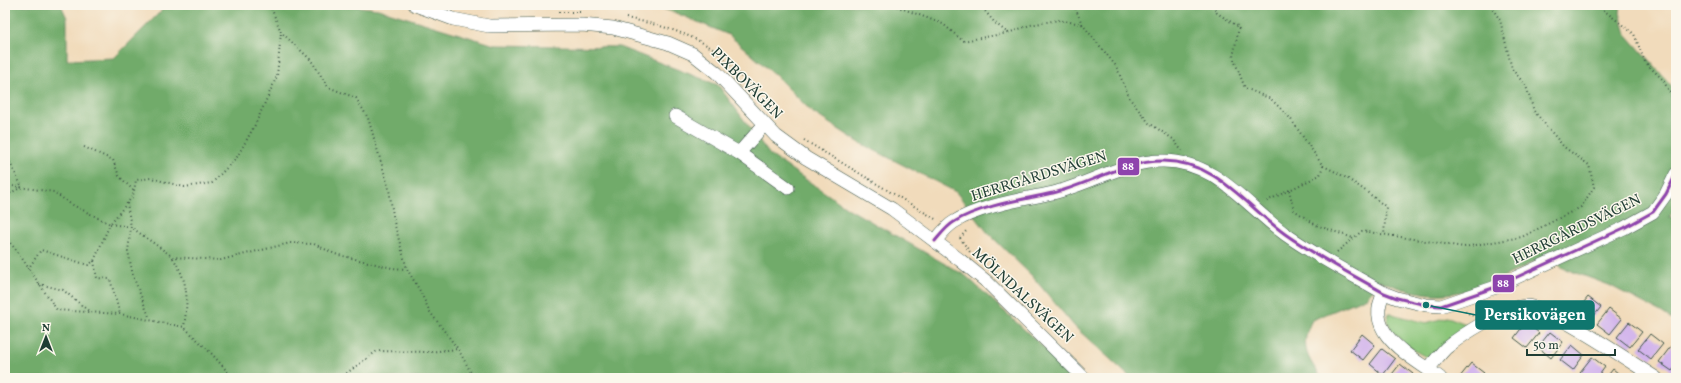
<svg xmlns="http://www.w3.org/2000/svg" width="1681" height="383" font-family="Vollkorn,serif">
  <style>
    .green { fill: #8cc67a; stroke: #568257 }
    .forest { fill: #71ab6a; stroke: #48744f }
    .building { fill: #d2b4ec }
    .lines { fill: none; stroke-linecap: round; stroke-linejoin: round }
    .minor-casing { stroke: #3e5548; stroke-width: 14 }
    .path { stroke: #3e5548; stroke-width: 2; stroke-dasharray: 1 3; stroke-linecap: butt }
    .minor { stroke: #fff; stroke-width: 13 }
    .bus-1-casing { stroke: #fbf7ec; stroke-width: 6 }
    .bus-1 { stroke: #8e44ad; stroke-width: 3 }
    .labels { text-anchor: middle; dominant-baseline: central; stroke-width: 3; stroke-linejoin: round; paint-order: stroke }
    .street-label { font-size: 15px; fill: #1f3d34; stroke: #fbf7ec }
    .leader { fill: none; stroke: #0f766e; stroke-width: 1.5 }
    .callout-dot { fill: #0f766e; stroke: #fbf7ec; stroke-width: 1.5 }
    .callout { fill: #0f766e; stroke: #0f766e; stroke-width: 1.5 }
    .callout-label { font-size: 16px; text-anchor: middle; font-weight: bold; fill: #fff }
    .line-badge { stroke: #fbf7ec; stroke-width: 1.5 }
    .badge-label { font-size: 11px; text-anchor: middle; font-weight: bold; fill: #fff }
  </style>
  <rect width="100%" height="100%" fill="#fbf7ec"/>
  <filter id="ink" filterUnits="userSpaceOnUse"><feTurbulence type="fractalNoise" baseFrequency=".025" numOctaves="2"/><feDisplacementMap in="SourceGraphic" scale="8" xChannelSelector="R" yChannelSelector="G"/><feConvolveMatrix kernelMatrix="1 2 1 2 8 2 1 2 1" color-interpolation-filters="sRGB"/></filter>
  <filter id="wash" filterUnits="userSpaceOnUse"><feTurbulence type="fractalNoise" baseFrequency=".012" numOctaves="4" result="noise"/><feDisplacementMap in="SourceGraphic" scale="16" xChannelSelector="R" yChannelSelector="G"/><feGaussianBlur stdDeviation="0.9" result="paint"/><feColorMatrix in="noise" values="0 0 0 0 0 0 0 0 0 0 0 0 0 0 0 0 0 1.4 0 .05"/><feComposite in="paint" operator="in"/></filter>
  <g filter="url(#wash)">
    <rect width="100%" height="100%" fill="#f1dbbb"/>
    <path class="green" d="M 1388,313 L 1426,323 L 1448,317 L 1471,326 L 1429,358 C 1414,352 1383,332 1388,313 Z"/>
    <g class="forest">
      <path d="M 5,5 L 61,5 L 67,18 L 67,60 L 114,58 L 167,5 L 345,5 L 378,9 L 495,45 L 619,47 L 718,85 L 770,155 L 849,209 L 966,276 L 1077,378 L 5,378 Z"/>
      <path d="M 650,5 L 1621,5 L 1620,13 L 1626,34 L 1676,91 L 1676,209 L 1668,218 L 1676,217 L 1676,322 L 1661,312 L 1609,285 L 1563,268 L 1548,255 C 1484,286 1450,311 1379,280 L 1367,297 L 1312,320 C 1299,345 1307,358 1322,378 L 1131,378 L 1075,327 L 1032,276 L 988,233 L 956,192 L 860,143 L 812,112 L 774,74 L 729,35 L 676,13 Z"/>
    </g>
    <g id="blocks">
      <g class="building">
        <path d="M 1588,297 L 1601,307 L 1589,322 L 1576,312 Z"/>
        <path d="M 1609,309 L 1622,319 L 1610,334 L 1597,324 Z"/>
        <path d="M 1526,322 L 1539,333 L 1527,348 L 1514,338 Z"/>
        <path d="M 1629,322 L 1642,332 L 1630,347 L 1617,337 Z"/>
        <path d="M 1550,332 L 1563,342 L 1551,358 L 1538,347 Z"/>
        <path d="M 1362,334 L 1375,345 L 1363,360 L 1350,350 Z"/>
        <path d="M 1650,334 L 1663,344 L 1651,359 L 1638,349 Z"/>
        <path d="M 1572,345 L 1584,355 L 1573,370 L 1560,360 Z"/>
        <path d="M 1671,346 L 1676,350 L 1676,366 L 1672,371 L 1659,362 Z"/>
        <path d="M 1382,349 L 1395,359 L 1383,375 L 1370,364 Z"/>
        <path d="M 1592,357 L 1605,367 L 1597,378 L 1587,378 L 1580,372 Z"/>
        <path d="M 1471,363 L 1484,373 L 1480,378 L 1459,378 Z"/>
        <path d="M 1400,364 L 1413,374 L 1410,378 L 1389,378 Z"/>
        <path d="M 1613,369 L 1624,378 L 1606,378 Z"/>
      </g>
    </g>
  </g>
  <g filter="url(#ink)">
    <use href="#blocks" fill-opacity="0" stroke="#3e5548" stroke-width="1"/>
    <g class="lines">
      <g class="minor-casing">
        <g id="minor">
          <path d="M 415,5 L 453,19 L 489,26 L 582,25 L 613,28 L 668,43 L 693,54 L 717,73 L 776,136 L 806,158 L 892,209 L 960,260 L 987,282 L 1084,378"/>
          <path d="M 675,116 L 739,153 L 788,188"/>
          <path d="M 739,153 L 764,125"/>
          <path d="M 935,241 C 941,234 947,226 954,222 C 978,206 1025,199 1053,193 C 1090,184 1124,161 1163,161 C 1217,161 1246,206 1285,234 C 1316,256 1351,274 1384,293 L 1397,298 L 1426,305 L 1441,306 L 1493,288 L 1624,228 L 1653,212 L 1666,194 L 1676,174"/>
          <path d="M 1384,293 C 1362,334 1413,357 1440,378"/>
          <path d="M 1428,369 C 1434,362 1440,354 1446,348 C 1462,335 1505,307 1526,306 C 1547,304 1633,364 1656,378"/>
        </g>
      </g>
      <g class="path">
        <path d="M 270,5 L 281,32 L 311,60 L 328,87 L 356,98 L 368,118 L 389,189 L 394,222 L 407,269 L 420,291 L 430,312 L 458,349 L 474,378"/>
        <path d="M 893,5 L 943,24 L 963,41 L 1008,33"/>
        <path d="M 980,5 L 995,23 L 1008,33 L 1030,25 L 1058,20 L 1082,24 L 1116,66 L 1130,99 L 1149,123 L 1173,139 L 1182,151"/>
        <path d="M 1074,5 L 1082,24"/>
        <path d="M 1213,5 L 1217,13 L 1239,27 L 1233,57 L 1245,88 L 1271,99 L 1290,118 L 1323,166 L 1320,175 L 1265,202"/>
        <path d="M 1597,5 L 1634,34 L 1645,62 L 1663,80 L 1676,104"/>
        <path d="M 559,12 L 582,12"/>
        <path d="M 626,18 C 656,24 687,32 713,49 C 730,62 744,80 757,96"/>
        <path d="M 804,140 L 937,220"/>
        <path d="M 5,143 L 10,163 L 22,187 L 5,196"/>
        <path d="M 84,147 L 113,160 L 119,176 L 134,191"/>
        <path d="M 1323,166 C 1347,176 1366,191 1386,207 L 1384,235"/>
        <path d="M 5,185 L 54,192 L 69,203 L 110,224 L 133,196 L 136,180 L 151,178 L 184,187 L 212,183 L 237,157 L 255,125 L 277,76 L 281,32"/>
        <path d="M 1289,190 L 1294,210 L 1316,225 L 1353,238"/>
        <path d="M 127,203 L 131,227 L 128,251 L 133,276 L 150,319"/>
        <path d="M 5,237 L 17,251 L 57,310 L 120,314 L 184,327 L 212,354 L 233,378"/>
        <path d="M 960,238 L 967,230"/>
        <path d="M 960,238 L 970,252"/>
        <path d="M 1337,252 L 1362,231 L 1464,247 L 1522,237 L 1581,207 L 1594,187 L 1589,165 L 1564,147 L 1534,111 L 1526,86 L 1512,69 L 1500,20 L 1490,5"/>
        <path d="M 173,258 C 189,283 188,299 184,327"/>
        <path d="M 94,261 L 97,278 L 110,279 L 120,314"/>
        <path d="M 28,269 L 41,250 L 88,265 L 94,261 L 110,224 L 131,227 L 173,257 L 221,260 L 290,243 L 314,244 L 335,254 L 392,268 L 406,269"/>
        <path d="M 39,284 L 63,290 L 90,312"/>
        <path d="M 1465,311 L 1473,316"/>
        <path d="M 340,378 L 377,351 L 429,352 L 458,349"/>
      </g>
      <use href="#minor" class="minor"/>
      <g class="bus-1-casing">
        <path id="bus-1" d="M 935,241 C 941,234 947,226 954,222 C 978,206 1025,199 1053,193 C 1090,184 1124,161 1163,161 C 1217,161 1246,206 1285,234 C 1316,256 1351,274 1384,293 L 1397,298 L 1426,305 L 1441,306 L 1493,288 L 1624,228 L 1653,212 L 1666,194 L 1676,174"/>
      </g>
      <use href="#bus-1" class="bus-1"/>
    </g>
  </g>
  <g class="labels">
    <g class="street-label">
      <text transform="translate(746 84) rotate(45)">PIXBOVÄGEN</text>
      <text transform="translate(1039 177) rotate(-17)">HERRGÅRDSVÄGEN</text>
      <text transform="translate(1577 230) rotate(-26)">HERRGÅRDSVÄGEN</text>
      <text transform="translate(1022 296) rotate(43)">MÖLNDALSVÄGEN</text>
    </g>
  </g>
  <path class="leader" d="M1426 305L1476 315"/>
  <circle class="callout-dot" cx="1426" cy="305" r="4"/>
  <rect class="callout" x="1476" y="301" width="118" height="28" rx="4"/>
  <g class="callout-label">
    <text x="1535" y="320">Persikovägen</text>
  </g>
  <g class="line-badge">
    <rect x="1117" y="157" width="23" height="19" rx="4" fill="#8e44ad"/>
    <rect x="1492" y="274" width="23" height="19" rx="4" fill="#8e44ad"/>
  </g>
  <g class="badge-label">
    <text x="1128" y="170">88</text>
    <text x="1503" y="287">88</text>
  </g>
  <rect width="1681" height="383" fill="none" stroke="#fbf7ec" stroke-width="20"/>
  <g transform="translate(46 337)" stroke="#fbf7ec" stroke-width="3" paint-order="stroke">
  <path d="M0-3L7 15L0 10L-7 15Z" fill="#1f3d34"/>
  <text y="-6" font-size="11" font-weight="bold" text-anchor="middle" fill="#1f3d34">N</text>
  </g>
  <path d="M1527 349v6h88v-6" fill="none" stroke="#1f3d34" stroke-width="2"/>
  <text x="1533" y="349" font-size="12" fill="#1f3d34" stroke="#fbf7ec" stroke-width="3" paint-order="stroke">50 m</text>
</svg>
